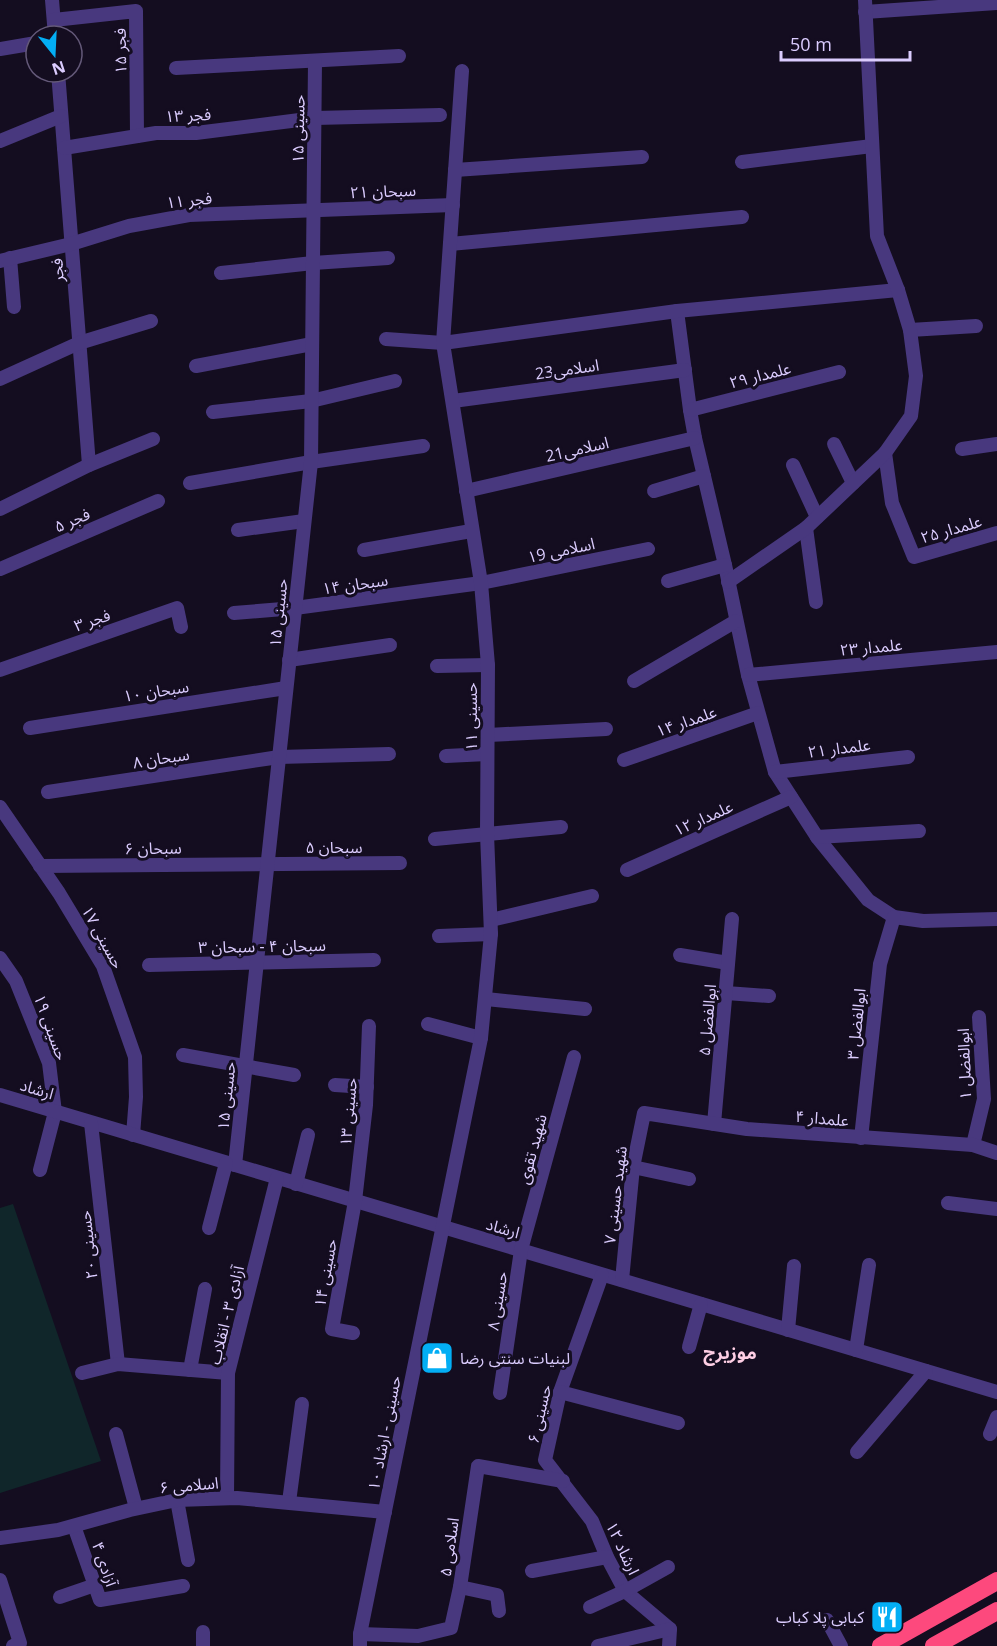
<svg xmlns="http://www.w3.org/2000/svg" width="997" height="1646" font-family="'Open Sans','Noto Sans Arabic',sans-serif">
  <style>
    .grass { fill: #10262a }
    .lines { fill: none; stroke-linecap: round; stroke-linejoin: round }
    .street { stroke: #48387e; stroke-width: 14 }
    .highway { stroke: #fd497d; stroke-width: 18 }
    .labels { text-anchor: middle; dominant-baseline: central; stroke-width: 6; stroke-linejoin: round; paint-order: stroke }
    .street-label { font-size: 16px; fill: #dbccfe; stroke: #140d20 }
    .poi-label { font-size: 16px; fill: #dbccfe; stroke: #140d20; text-anchor: start }
    .neighbourhood-label { font-size: 18px; font-weight: bold; fill: #fecee4; stroke: #140d20 }
  </style>
  <rect width="100%" height="100%" fill="#140d20"/>
  <path class="grass" d="M 13,1204 L 101,1461 L 0,1493 L 0,1208 Z"/>
  <g class="lines">
    <g class="street">
      <path d="M 52,0 L 55,36"/>
      <path d="M 865,12 L 997,3"/>
      <path d="M 54,20 L 136,11 L 137,136"/>
      <path d="M 0,49 L 36,43"/>
      <path d="M 176,68 L 399,56"/>
      <path d="M 58,72 L 89,465"/>
      <path d="M 0,141 L 61,116"/>
      <path d="M 64,148 L 156,133 L 196,133 L 315,118 L 440,115"/>
      <path d="M 742,162 L 872,146"/>
      <path d="M 455,170 L 642,157"/>
      <path d="M 450,244 L 742,217"/>
      <path d="M 10,258 L 14,307"/>
      <path d="M 0,261 L 71,244 L 129,226 L 189,215 L 453,205"/>
      <path d="M 221,273 L 313,263 L 388,258"/>
      <path d="M 677,311 L 690,410 L 695,438 L 725,565 L 748,675 L 775,772 L 817,837 L 868,900 L 894,917 L 923,921 L 997,919"/>
      <path d="M 910,330 L 976,326"/>
      <path d="M 386,339 L 443,343 L 677,311 L 898,290"/>
      <path d="M 196,366 L 312,344"/>
      <path d="M 0,379 L 79,343 L 151,321"/>
      <path d="M 453,401 L 685,370"/>
      <path d="M 690,410 L 839,372"/>
      <path d="M 213,412 L 311,401 L 395,381"/>
      <path d="M 834,444 L 853,483"/>
      <path d="M 962,449 L 997,444"/>
      <path d="M 885,453 L 892,503 L 914,557 L 997,533"/>
      <path d="M 793,465 L 817,517"/>
      <path d="M 190,483 L 311,462 L 423,446"/>
      <path d="M 466,491 L 695,438"/>
      <path d="M 654,491 L 704,476"/>
      <path d="M 0,509 L 89,465 L 153,439"/>
      <path d="M 806,528 L 816,602"/>
      <path d="M 238,530 L 304,521"/>
      <path d="M 364,550 L 471,531"/>
      <path d="M 0,569 L 158,501"/>
      <path d="M 668,581 L 725,565"/>
      <path d="M 728,582 L 806,528 L 885,453 L 911,416 L 916,376 L 910,330 L 898,290 L 877,236 L 865,0"/>
      <path d="M 234,613 L 295,608 L 481,583 L 648,549"/>
      <path d="M 289,660 L 390,645"/>
      <path d="M 437,666 L 488,665"/>
      <path d="M 0,670 L 177,608 L 181,627"/>
      <path d="M 748,675 L 997,652"/>
      <path d="M 634,681 L 736,621"/>
      <path d="M 30,728 L 286,688"/>
      <path d="M 488,735 L 606,729"/>
      <path d="M 446,756 L 487,754"/>
      <path d="M 624,760 L 758,713"/>
      <path d="M 775,772 L 908,757"/>
      <path d="M 48,792 L 279,757 L 389,754"/>
      <path d="M 0,807 L 59,893 L 103,966 L 135,1057 L 136,1097 L 133,1135"/>
      <path d="M 817,837 L 919,831"/>
      <path d="M 435,839 L 561,827"/>
      <path d="M 40,866 L 400,863"/>
      <path d="M 627,870 L 791,797"/>
      <path d="M 491,920 L 592,896"/>
      <path d="M 439,936 L 491,934"/>
      <path d="M 680,955 L 728,963"/>
      <path d="M 0,958 L 16,981 L 49,1063 L 55,1112 L 40,1170"/>
      <path d="M 149,965 L 374,960"/>
      <path d="M 726,993 L 769,996"/>
      <path d="M 486,999 L 585,1009"/>
      <path d="M 428,1024 L 481,1038"/>
      <path d="M 183,1055 L 294,1075"/>
      <path d="M 335,1085 L 367,1087"/>
      <path d="M 0,1095 L 997,1392"/>
      <path d="M 91,1123 L 118,1364"/>
      <path d="M 714,1124 L 732,919"/>
      <path d="M 861,1138 L 880,964 L 894,917"/>
      <path d="M 973,1145 L 984,1099 L 979,1017"/>
      <path d="M 235,1165 L 311,462 L 315,61"/>
      <path d="M 633,1167 L 689,1179"/>
      <path d="M 296,1184 L 308,1135"/>
      <path d="M 948,1203 L 997,1209"/>
      <path d="M 209,1228 L 226,1163"/>
      <path d="M 602,1275 L 560,1392 L 545,1460 L 592,1521 L 607,1557 L 625,1591 L 670,1629 L 669,1646"/>
      <path d="M 622,1280 L 633,1167 L 644,1113 L 747,1129 L 973,1145 L 997,1153"/>
      <path d="M 788,1330 L 794,1266"/>
      <path d="M 353,1333 L 332,1329 L 355,1201 L 366,1105 L 369,1026"/>
      <path d="M 689,1347 L 701,1304"/>
      <path d="M 856,1350 L 869,1265"/>
      <path d="M 190,1370 L 205,1289"/>
      <path d="M 82,1373 L 118,1364 L 228,1373"/>
      <path d="M 560,1392 L 678,1423"/>
      <path d="M 500,1393 L 521,1250 L 574,1057"/>
      <path d="M 116,1434 L 136,1508"/>
      <path d="M 990,1434 L 997,1417"/>
      <path d="M 857,1452 L 926,1371"/>
      <path d="M 227,1498 L 228,1373 L 277,1178"/>
      <path d="M 177,1500 L 188,1560"/>
      <path d="M 289,1502 L 302,1404"/>
      <path d="M 74,1526 L 100,1600 L 183,1586"/>
      <path d="M 0,1538 L 58,1530 L 130,1510 L 177,1500 L 237,1498 L 385,1512"/>
      <path d="M 532,1571 L 607,1557"/>
      <path d="M 0,1580 L 20,1643 L 13,1646"/>
      <path d="M 460,1587 L 497,1595 L 499,1611"/>
      <path d="M 60,1597 L 95,1585"/>
      <path d="M 590,1607 L 625,1591 L 668,1567"/>
      <path d="M 827,1620 L 841,1646"/>
      <path d="M 360,1634 L 418,1636 L 451,1628 L 460,1587 L 478,1466 L 563,1481"/>
      <path d="M 203,1646 L 203,1632"/>
      <path d="M 360,1646 L 360,1634 L 481,1038 L 491,934 L 487,834 L 488,665 L 481,583 L 443,343 L 462,71"/>
      <path d="M 598,1646 L 670,1629"/>
    </g>
    <g class="highway">
      <path d="M 881,1646 L 997,1581"/>
      <path d="M 934,1646 L 997,1611"/>
    </g>
  </g>
  <defs>
    <g id="shop-square" transform="scale(1.725)"><rect x="-9" y="-9" width="18" height="18" rx="4" fill="#03aef4" stroke="#140d20"/><path d="M-5-2.5h2.3a2.7 3.5 0 0 1 5.4 0H5L5.5 6h-11ZM-1.5-2.5h3a1.5 2.3 0 0 0-3 0Z" fill="#fff"/></g>
    <g id="restaurant-square" transform="scale(1.725)"><rect x="-9" y="-9" width="18" height="18" rx="4" fill="#03aef4" stroke="#140d20"/><path d="M-5-6h1v4h1v-4h1v4h1v-4h1v5L-1.5 .5V6h-2V.5L-5-1ZM5-6V6H3V1.5H1.5Q1.5-4 5-6Z" fill="#fff"/></g>
  </defs>
  <g fill-rule="evenodd">
    <use href="#shop-square" x="437" y="1358"/>
    <use href="#restaurant-square" x="887" y="1617"/>
  </g>
  <g class="labels">
    <g class="street-label">
      <text transform="translate(120 51) rotate(-91)">فجر ۱۵</text>
      <text transform="translate(188 115) rotate(-3)">فجر ۱۳</text>
      <text transform="translate(298 129) rotate(-89)">حسینی ۱۵</text>
      <text transform="translate(383 191) rotate(-2)">سبحان ۲۱</text>
      <text transform="translate(189 200) rotate(-6)">فجر ۱۱</text>
      <text transform="translate(57 270) rotate(-94)">فجر</text>
      <text transform="translate(567 369) rotate(-8)">اسلامی23</text>
      <text transform="translate(760 375) rotate(-14)">علمدار ۲۹</text>
      <text transform="translate(577 449) rotate(-13)">اسلامی21</text>
      <text transform="translate(72 520) rotate(-23)">فجر ۵</text>
      <text transform="translate(951 529) rotate(-16)">علمدار ۲۵</text>
      <text transform="translate(561 550) rotate(-12)">اسلامی ۱9</text>
      <text transform="translate(355 584) rotate(-8)">سبحان ۱۴</text>
      <text transform="translate(278 613) rotate(-84)">حسینی ۱۵</text>
      <text transform="translate(92 620) rotate(-19)">فجر ۳</text>
      <text transform="translate(871 647) rotate(-5)">علمدار ۲۳</text>
      <text transform="translate(156 691) rotate(-9)">سبحان ۱۰</text>
      <text transform="translate(471 717) rotate(-90)">حسینی ۱۱</text>
      <text transform="translate(686 721) rotate(-19)">علمدار ۱۴</text>
      <text transform="translate(839 748) rotate(-7)">علمدار ۲۱</text>
      <text transform="translate(161 758) rotate(-9)">سبحان ۸</text>
      <text transform="translate(703 818) rotate(-24)">علمدار ۱۲</text>
      <text x="334" y="847">سبحان ۵</text>
      <text transform="translate(153 848) rotate(-1)">سبحان ۶</text>
      <text transform="translate(103 937) rotate(61)">حسینی ۱۷</text>
      <text transform="translate(262 946) rotate(-1)">سبحان ۴ - سبحان ۳</text>
      <text transform="translate(707 1020) rotate(-85)">ابوالفضل ۵</text>
      <text transform="translate(856 1024) rotate(-84)">ابوالفضل ۳</text>
      <text transform="translate(51 1027) rotate(70)">حسینی ۱۹</text>
      <text transform="translate(964 1064) rotate(-92)">ابوالفضل ۱</text>
      <text transform="translate(37 1089) rotate(17)">ارشاد</text>
      <text transform="translate(226 1096) rotate(-84)">حسینی ۱۵</text>
      <text transform="translate(348 1112) rotate(-85)">حسینی ۱۳</text>
      <text transform="translate(822 1118) rotate(5)">علمدار ۴</text>
      <text transform="translate(532 1149) rotate(-75)">شهید تقوی</text>
      <text transform="translate(615 1195) rotate(-83)">شهید حسینی ۷</text>
      <text transform="translate(503 1228) rotate(16)">ارشاد</text>
      <text transform="translate(88 1245) rotate(-96)">حسینی ۲۰</text>
      <text transform="translate(325 1273) rotate(-80)">حسینی ۱۴</text>
      <text transform="translate(497 1301) rotate(-81)">حسینی ۸</text>
      <text transform="translate(226 1315) rotate(-76)">آزادی ۳ - انقلاب</text>
      <text transform="translate(539 1414) rotate(-77)">حسینی ۶</text>
      <text transform="translate(384 1433) rotate(-79)">حسینی - ارشاد ۱۰</text>
      <text transform="translate(189 1485) rotate(-5)">اسلامی ۶</text>
      <text transform="translate(449 1547) rotate(-82)">اسلامی ۵</text>
      <text transform="translate(623 1548) rotate(65)">ارشاد ۱۲</text>
      <text transform="translate(105 1564) rotate(71)">آزادی ۴</text>
    </g>
    <g class="poi-label">
      <text x="460" y="1358">لبنیات سنتی رضا</text>
      <text x="864" y="1617" text-anchor="end">کبابی پلا کباب</text>
    </g>
    <g class="neighbourhood-label">
      <text x="730" y="1352">موزیرج</text>
    </g>
  </g>
  <g transform="translate(54 54) rotate(162)"><circle r="28" fill="#140d20" stroke="#645979" stroke-width="1.5"/>
  <path d="M0-4.5L10 22L0 15L-10 22Z" fill="#03aef4"/>
  <text y="-9" font-size="16" font-weight="bold" text-anchor="middle" fill="#dbccfe">N</text>
  </g>
  <path d="M781 51v9h129v-9" fill="none" stroke="#dbccfe" stroke-width="3"/>
  <text x="790" y="51" font-size="18" fill="#dbccfe" stroke="#140d20" stroke-width="4.5" paint-order="stroke">50 m</text>
</svg>
